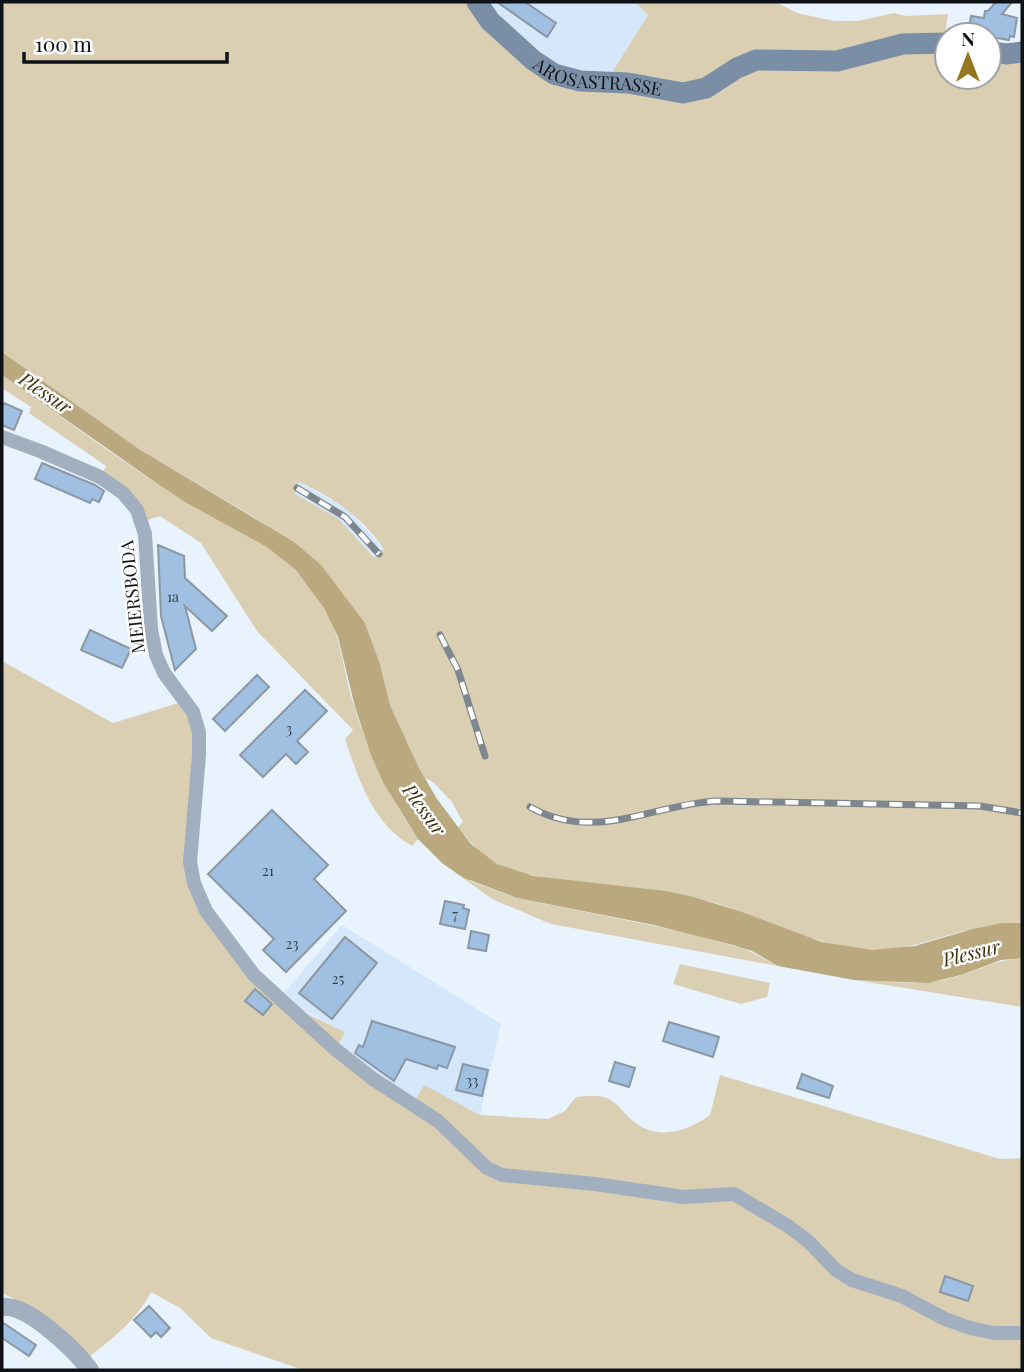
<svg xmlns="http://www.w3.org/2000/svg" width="1024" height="1372" font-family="'Playfair Display',serif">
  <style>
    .built { fill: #d4e7fb }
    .green { fill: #dacfb2; fill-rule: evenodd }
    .water { fill: #baa97f }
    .building { fill: #a0c0e2; stroke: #8b97a5; stroke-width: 2 }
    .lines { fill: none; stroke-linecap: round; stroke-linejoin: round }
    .minor { stroke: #a1afbe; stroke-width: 14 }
    .tertiary { stroke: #a1afbe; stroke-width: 18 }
    .secondary { stroke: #7a8ea5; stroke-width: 21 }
    .rail-casing { stroke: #7e868e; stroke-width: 7 }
    .rail { stroke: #fff; stroke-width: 4.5; stroke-dasharray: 13; stroke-linecap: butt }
    .labels { text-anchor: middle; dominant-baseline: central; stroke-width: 5; stroke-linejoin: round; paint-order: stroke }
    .number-label { font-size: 14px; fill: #323e4a }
    .street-label { font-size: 18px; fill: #0e1217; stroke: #fff }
    .water-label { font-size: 19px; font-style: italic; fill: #3c300c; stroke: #fff }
  </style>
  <rect width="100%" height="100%" fill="#e8f3fe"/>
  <g class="built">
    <path d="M 477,2 L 635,2 L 648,15 L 606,82 L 571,80 Z"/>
    <path d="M 299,482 L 347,509 L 384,549 L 374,558 L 339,519 L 295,494 Z"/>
    <path d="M 342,925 L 501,1024 L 480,1115 L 424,1086 L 413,1104 L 335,1049 L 344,1032 L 280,998 Z"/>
  </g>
  <g class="green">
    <path d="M 2,2 L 477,2 L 540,66 L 606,82 L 648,15 L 636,3 L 638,2 L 776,2 L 797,13 L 834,21 L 858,21 L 894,13 L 906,16 L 948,14 L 944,42 L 947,43 L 947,77 L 989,77 L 989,51 L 1022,52 L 1022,923 C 997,923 973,928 949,935 C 923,943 899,951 871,950 C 808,946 754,911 693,897 C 636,884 576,885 519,873 C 492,865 475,849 458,827 L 463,822 L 452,802 L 433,782 L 425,778 L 418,766 L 390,705 L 380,664 L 365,623 L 262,522 L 139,449 L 2,352 ZM 299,482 C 334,498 362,517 384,549 L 374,558 L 339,519 L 295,494 Z"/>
    <path d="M 2,375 C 55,412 108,452 163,487 C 201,512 258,534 290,564 C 303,576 316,595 325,610 C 341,637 343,667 351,696 C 366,748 388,794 418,839 L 412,846 C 372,823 359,780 345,739 L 353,730 L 257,631 L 201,543 L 160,516 L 142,522 L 100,477 L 106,466 L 29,413 L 31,407 L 2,388 Z"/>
    <path d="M 2,661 L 113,723 L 185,701 L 193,712 L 194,883 L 254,975 L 305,1013 L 345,1032 L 336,1049 L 413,1104 L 424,1085 L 480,1115 L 548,1119 L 565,1111 L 576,1097 C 587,1096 599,1094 609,1099 C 619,1104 625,1115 633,1121 C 657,1141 687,1132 710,1115 L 720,1075 L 1000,1159 L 1022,1158 L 1022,1370 L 303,1370 L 211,1338 L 180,1308 L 151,1292 C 135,1322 114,1337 88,1358 C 64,1331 35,1307 2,1293 Z"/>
    <path d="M 442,863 L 472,882 L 517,898 L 689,933 L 745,949 L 778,966 L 551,924 L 492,899 Z"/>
    <path d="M 1022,958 L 1022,1007 L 855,980 C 884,980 914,986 943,980 C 970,975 994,959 1022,958 Z"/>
    <path d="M 680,964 L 770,983 L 767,997 L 741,1004 L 673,984 Z"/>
  </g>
  <path class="water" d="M 2,352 L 139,449 L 294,542 L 321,565 L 365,623 L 380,664 L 390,705 L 418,766 L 437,799 L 471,844 L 497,864 L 533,876 L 666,891 L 694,897 L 742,912 L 822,942 L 872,950 L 915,946 L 972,929 L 1002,923 L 1022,923 L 1022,958 L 1001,960 L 961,975 L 928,983 L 854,980 L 778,966 L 752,951 L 733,945 L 654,925 L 517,898 L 464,878 L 442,863 L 418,839 L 384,784 L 371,755 L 355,707 L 338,637 L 324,608 L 296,570 L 267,547 L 185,502 L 155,482 L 2,375 Z"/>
  <g class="building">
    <path d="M 497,2 L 525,2 L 556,23 L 547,37 Z"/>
    <path d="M 996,2 L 1012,2 L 1002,14 L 1017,18 L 1014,37 L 1010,36 L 1009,40 L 968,33 L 971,16 L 984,18 L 985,11 L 988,11 Z"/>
    <path d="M 4,403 L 22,411 L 14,430 L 2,425 L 2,409 Z"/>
    <path d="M 42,463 L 95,485 L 104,491 L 99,502 L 92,499 L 90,503 L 35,479 Z"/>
    <path d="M 158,545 L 184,556 L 185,578 L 227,616 L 212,631 L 185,606 L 196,649 L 175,670 L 161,616 Z"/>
    <path d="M 90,630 L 131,649 L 122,668 L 81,650 Z"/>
    <path d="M 257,675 L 269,687 L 225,731 L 213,719 Z"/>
    <path d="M 305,690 L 327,711 L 297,741 L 308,752 L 296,764 L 286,754 L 263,777 L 240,755 Z"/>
    <path d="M 272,810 L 328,865 L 314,879 L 346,911 L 286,972 L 263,950 L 274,939 L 208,874 Z"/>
    <path d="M 445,901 L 464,905 L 463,908 L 469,910 L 465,929 L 440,924 Z"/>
    <path d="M 471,931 L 489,935 L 486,951 L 468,948 Z"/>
    <path d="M 345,937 L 377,963 L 332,1019 L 299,993 Z"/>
    <path d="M 255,989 L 272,1004 L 263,1015 L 245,1001 Z"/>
    <path d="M 372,1021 L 455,1047 L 447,1068 L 438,1065 L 437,1069 L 406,1059 L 394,1081 L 355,1053 L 359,1045 L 363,1047 Z"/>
    <path d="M 669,1022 L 719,1037 L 713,1057 L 663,1041 Z"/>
    <path d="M 615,1062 L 635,1068 L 629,1087 L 609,1081 Z"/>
    <path d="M 463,1064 L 488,1070 L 482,1096 L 456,1090 Z"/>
    <path d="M 802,1074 L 833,1086 L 829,1098 L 797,1088 Z"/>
    <path d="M 945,1276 L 973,1286 L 968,1301 L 940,1292 Z"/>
    <path d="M 149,1306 L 170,1328 L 161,1337 L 156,1332 L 151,1337 L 134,1320 Z"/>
    <path d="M 2,1322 L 36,1345 L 29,1356 L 2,1338 Z"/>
  </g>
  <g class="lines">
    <path class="minor" d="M 2,437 L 40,451 L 100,477 L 123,493 L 137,510 L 145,534 L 151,629 L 156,655 L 164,673 L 193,712 L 199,732 L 199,755 L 190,862 L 194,883 L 206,911 L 254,975 L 335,1049 L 373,1079 L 438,1121 L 487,1168 L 502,1175 L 595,1184 L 684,1197 L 734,1194 L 788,1226 L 809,1242 L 836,1270 L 852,1280 L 902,1296 L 945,1319 L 970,1328 L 994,1333 L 1022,1333"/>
    <path class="tertiary" d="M 2,1307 C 28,1304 75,1350 90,1370"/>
    <g class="secondary">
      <path id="s1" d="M 477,2 L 490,21 L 533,60 L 554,74 L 580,81 L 628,83 L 683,93 L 706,88 L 737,68 L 756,60 L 837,61 L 903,44 L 947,43"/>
      <path d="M 989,51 L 1006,54 L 1022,52"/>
    </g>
    <g class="rail-casing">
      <g id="rail">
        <path d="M 297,488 L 345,517 L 379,554"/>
        <path d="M 440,635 L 458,670 L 485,756"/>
        <path d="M 530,807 C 595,843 650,805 716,801 L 980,806 L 1022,813"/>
      </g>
    </g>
    <use href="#rail" class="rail"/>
  </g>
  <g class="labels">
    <g class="number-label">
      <text x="173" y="596">1a</text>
      <text x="289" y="728">3</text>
      <text x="268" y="870">21</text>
      <text x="455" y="914">7</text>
      <text x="292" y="943">23</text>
      <text x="338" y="978">25</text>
      <text x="472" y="1080">33</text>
    </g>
    <g class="street-label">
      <text stroke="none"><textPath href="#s1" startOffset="150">AROSASTRASSE</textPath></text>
      <text transform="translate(132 597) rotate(-96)">MEIERSBODA</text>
    </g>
    <g class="water-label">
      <text transform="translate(46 392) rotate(34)">Plessur</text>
      <text transform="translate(425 809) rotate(54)">Plessur</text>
      <text transform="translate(971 952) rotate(-14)">Plessur</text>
    </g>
  </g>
  <rect width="1024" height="1372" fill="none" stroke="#0e1217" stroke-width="7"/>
  <g transform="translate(968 56)"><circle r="33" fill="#ffffff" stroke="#9fa0a2" stroke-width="2"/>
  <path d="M0-5L12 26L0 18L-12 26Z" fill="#94771e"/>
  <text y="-10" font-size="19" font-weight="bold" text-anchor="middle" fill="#0e1217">N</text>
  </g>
  <path d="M24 52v10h203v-10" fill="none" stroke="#0e1217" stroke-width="3.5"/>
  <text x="35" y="52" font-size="21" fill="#0e1217" stroke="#ffffff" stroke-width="5" paint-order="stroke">100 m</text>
</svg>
